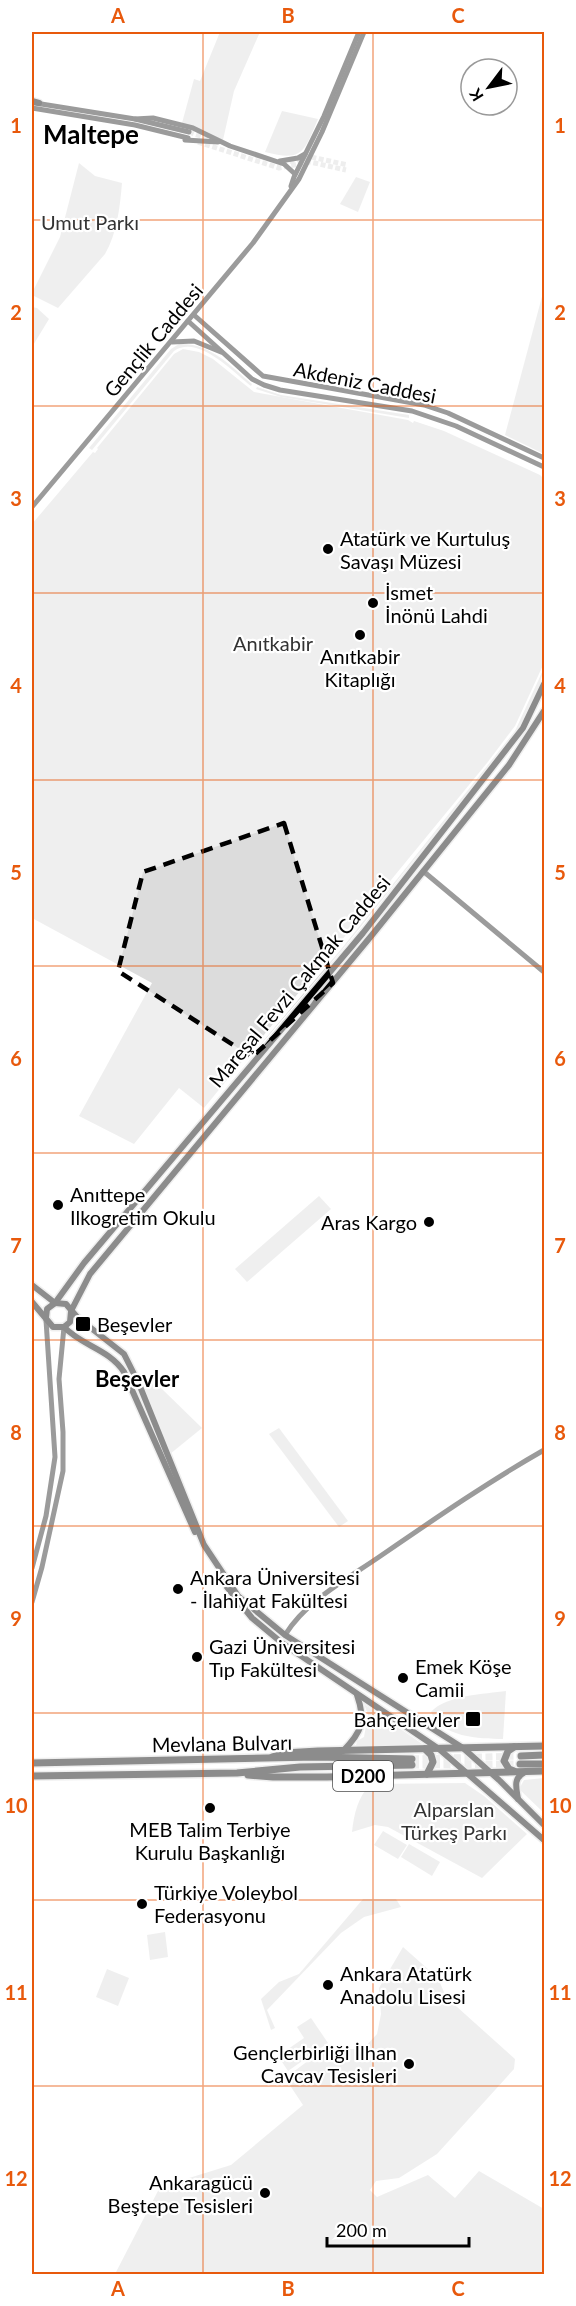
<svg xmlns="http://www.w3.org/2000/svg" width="576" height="2306" font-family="Lato,sans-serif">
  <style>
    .green { fill: #dcdcdc }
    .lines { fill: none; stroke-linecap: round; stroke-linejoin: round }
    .secondary-tunnel { stroke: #d9d9d9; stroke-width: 5; stroke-dasharray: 5 2.5; stroke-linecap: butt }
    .highway-tunnel { stroke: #d9d9d9; stroke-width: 7; stroke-dasharray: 7 3.5; stroke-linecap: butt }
    .primary-casing { stroke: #dbdbdb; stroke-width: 9 }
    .highway-casing { stroke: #dbdbdb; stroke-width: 10 }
    .secondary { stroke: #222; stroke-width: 5 }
    .primary { stroke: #000; stroke-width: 6 }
    .highway { stroke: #000; stroke-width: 7 }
    .marked { fill: none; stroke: #000; stroke-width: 4.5; stroke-dasharray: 12 8; stroke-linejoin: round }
    .grid { fill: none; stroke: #e8590c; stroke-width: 1.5; stroke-opacity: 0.55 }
    .poi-dot { fill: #000; stroke: #fff; stroke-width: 2 }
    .labels { text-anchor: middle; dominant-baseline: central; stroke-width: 4.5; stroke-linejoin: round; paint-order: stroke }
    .shield { fill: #fff; stroke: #4c4c4c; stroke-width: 1.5 }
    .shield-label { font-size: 18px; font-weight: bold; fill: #000 }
    .park-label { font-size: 20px; fill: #333; stroke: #fff }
    .street-label { font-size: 20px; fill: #000; stroke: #fff }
    .poi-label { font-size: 20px; fill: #000; stroke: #fff; text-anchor: start }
    .quarter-label { font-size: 22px; font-weight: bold; fill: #000; stroke: #fff }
    .district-label { font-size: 26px; font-weight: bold; fill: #000; stroke: #fff }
    .neatline { fill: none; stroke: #e8590c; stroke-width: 2 }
    .grid-label { font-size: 20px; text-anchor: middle; font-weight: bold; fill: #e8590c }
  </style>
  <rect width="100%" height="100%" fill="#fff"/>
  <g class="green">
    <path d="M 220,32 L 260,32 L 234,91 L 223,140 L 182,123 L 194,79 L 200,81 Z"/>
    <path d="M 282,111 L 318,119 C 304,152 303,162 265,152 Z"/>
    <path d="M 79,163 L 95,176 L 122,183 C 120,207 117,233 105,254 L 58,308 L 32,295 L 32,293 L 60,237 Z"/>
    <path d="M 356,177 L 370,182 L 358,212 L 340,204 Z"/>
    <path d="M 544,289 L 544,454 L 505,435 Z"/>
    <path d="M 32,307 L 37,308 L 49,319 L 32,347 Z"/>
    <path d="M 179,344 C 209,342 231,366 252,384 L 251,386 C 233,372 198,334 174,351 L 92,450 L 89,448 L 171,349 Z"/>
    <path d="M 183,349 L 199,352 L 213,359 L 254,392 L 408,420 L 413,423 L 414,421 L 444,431 L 540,475 L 544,479 L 544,663 L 515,726 L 487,763 L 204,1108 L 179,1088 L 134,1144 L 79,1116 L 152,983 L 32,918 L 32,524 L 93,452 L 95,453 L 98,449 L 97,448 L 174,354 Z"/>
    <path d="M 257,387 L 281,395 L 409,415 L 409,418 L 281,397 L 256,389 Z"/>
    <path d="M 544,668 L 538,690 L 516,732 L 343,949 L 237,1072 L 342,948 L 515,731 Z"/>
    <path d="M 319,1196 L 331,1209 L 247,1282 L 235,1269 Z"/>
    <path d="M 149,1382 L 161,1388 L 202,1428 L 170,1454 L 143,1390 L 144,1385 Z"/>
    <path d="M 279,1428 L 348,1521 L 339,1527 L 269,1434 Z"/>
    <path d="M 506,1691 L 503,1739 C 479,1739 441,1737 431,1712 C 446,1695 485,1694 506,1691 Z"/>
    <path d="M 364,1704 L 418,1741 L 425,1746 L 355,1750 L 357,1741 L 364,1737 L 368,1715 Z"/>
    <path d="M 544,1778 L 544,1813 L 519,1789 L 524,1780 Z"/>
    <path d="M 465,1783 L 484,1796 L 527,1834 L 482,1878 L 388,1827 L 375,1825 L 352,1832 C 354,1814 358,1796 371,1784 Z"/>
    <path d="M 383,1831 L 407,1845 L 398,1859 L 374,1845 Z"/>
    <path d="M 409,1844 L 440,1862 L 432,1876 L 401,1857 Z"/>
    <path d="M 363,1899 L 396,1899 L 401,1907 L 364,1917 L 341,1933 L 267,2010 L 275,2028 L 271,2030 L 261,1999 L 279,1982 L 299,1974 Z"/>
    <path d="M 165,1932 L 168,1957 L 150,1960 L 147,1935 Z"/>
    <path d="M 403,1947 L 438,1978 L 446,1997 L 515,2059 L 514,2069 L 437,2154 L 399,2178 L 376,2181 L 370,2190 L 377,2197 L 428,2175 L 455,2198 L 479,2171 L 544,2209 L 544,2274 L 115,2274 L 160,2187 L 231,2165 L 303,2105 L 285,2078 L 324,2049 L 363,2049 L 377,2034 L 381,2014 L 379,1988 Z"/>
    <path d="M 107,1969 L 129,1978 L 118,2006 L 96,1997 Z"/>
    <path d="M 311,2018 L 328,2043 L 288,2071 L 278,2056 L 304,2038 L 297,2027 Z"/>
  </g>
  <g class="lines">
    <g class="secondary-tunnel">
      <path d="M 189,132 L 211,140"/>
      <path d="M 198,142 L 279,168 L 310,162 L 346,170"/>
      <path d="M 282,163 L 311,157 L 348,165"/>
    </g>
    <g class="highway-tunnel">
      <path d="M 412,1759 L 521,1756"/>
      <path d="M 412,1765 L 520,1764"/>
    </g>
    <g class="primary-casing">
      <g id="primary">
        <path d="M 32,101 L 39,103"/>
        <path d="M 32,1285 L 55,1303"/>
        <path d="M 32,1302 L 53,1327 L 64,1327 L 70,1322 L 71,1311 L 90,1274 L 372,935 L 509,765 L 544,711"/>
        <path d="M 55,1303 L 66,1304 L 77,1317 L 124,1354 L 139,1384 L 204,1545 L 238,1596 L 285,1635 L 463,1748 L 499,1780 L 544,1825"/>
        <path d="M 46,1318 L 47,1309 L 55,1303 L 84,1263 L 363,933 L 523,728 L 544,684"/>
        <path d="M 64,1327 C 82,1346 109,1349 124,1372 L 195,1532"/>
        <path d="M 227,1587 L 252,1618 L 282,1643 L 439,1749 L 544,1840"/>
        <path d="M 343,1751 C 362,1732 366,1721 357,1695"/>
        <path d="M 518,1799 C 516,1787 513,1778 525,1772"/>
      </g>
    </g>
    <g class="highway-casing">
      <g id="highway">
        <path d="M 425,1749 L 431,1755 L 433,1762 L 427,1774"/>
        <path d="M 521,1756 L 544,1755"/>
        <path d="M 272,1757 L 284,1753 L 318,1751 L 544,1746"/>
        <path d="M 32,1763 L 316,1757 L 412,1759"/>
        <path d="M 520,1764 L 544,1764"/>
        <path d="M 514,1771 L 509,1769 L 504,1761 L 508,1751 L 514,1747"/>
        <path d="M 248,1775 L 273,1777 L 327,1777 L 544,1771"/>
        <path d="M 32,1776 L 237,1773 L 300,1767 L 412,1765"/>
      </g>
    </g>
    <g class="secondary">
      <path d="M 35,103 L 135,119 L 189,132"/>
      <path d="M 32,108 L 135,125 L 188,138"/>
      <path d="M 135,119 L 153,118 L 193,128 L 230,146 L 284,164 L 295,174"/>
      <path d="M 185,140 L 218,142"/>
      <path d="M 280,161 L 298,158 L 305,154"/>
      <path d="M 291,186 L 294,177 L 324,116 L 359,32"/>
      <path d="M 194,315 L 263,376 L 424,405 L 448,413 L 544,458"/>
      <path d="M 188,321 L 252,379 L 264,385 L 280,390 L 412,411 L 456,426 L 544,467"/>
      <path d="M 172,342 L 194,341 L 221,352"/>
      <path d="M 32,507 L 253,243 L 299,179 L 322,132 L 364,32"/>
      <path d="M 423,871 L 544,972"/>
      <path d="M 32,1568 L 46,1516 L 55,1457 L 46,1320"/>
      <path d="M 32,1602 L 42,1567 L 63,1471 L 63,1432 L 59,1379 L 64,1327"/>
      <path d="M 285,1635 C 306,1601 347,1579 379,1557 C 433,1520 488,1482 544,1450"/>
    </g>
    <use href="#primary" class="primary"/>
    <use href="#highway" class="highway"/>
  </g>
  <path d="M0 0H576V2306H0ZM 284,823 L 333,983 L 252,1057 L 118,971 L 143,872 Z" fill="#fff" fill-opacity=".55" fill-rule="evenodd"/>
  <path class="marked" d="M 284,823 L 333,983 L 252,1057 L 118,971 L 143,872 Z"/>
  <path class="grid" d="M 203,32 L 203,2274M 373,32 L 373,2274M 32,220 L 544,220M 32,406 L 544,406M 32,593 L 544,593M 32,780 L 544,780M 32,966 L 544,966M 32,1153 L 544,1153M 32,1340 L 544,1340M 32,1526 L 544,1526M 32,1713 L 544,1713M 32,1900 L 544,1900M 32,2086 L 544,2086"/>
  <g class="poi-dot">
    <circle cx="328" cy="549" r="6"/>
    <circle cx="373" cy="603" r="6"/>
    <circle cx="360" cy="635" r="6"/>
    <circle cx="58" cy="1205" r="6"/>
    <circle cx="429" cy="1222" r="6"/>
    <rect x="75" y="1316" width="16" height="16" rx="3"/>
    <circle cx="178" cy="1589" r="6"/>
    <circle cx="197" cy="1657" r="6"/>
    <circle cx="403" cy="1678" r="6"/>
    <rect x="465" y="1711" width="16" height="16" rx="3"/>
    <circle cx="210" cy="1808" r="6"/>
    <circle cx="142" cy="1904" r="6"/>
    <circle cx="328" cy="1985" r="6"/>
    <circle cx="409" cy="2064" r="6"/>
    <circle cx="265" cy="2193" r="6"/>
  </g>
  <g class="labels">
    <rect class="shield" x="333" y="1761" width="60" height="30" rx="4.5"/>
    <g class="shield-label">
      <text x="363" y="1776">D200</text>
    </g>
    <g class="park-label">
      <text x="90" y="222">Umut Parkı</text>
      <text x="273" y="643">Anıtkabir</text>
      <text x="454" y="1809">Alparslan<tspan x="454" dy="23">Türkeş Parkı</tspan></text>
    </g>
    <g class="street-label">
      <text transform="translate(153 340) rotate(-50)">Gençlik Caddesi</text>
      <text transform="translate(365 382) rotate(11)">Akdeniz Caddesi</text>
      <text transform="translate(299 981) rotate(-50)">Mareşal Fevzi Çakmak Caddesi</text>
      <text transform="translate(222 1743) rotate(-1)">Mevlana Bulvarı</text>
    </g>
    <g class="poi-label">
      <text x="340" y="538">Atatürk ve Kurtuluş<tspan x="340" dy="23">Savaşı Müzesi</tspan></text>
      <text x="385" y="592">İsmet<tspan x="385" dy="23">İnönü Lahdi</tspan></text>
      <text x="360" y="656" text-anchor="middle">Anıtkabir<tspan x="360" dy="23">Kitaplığı</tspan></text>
      <text x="70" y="1194">Anıttepe<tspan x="70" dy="23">Ilkogretim Okulu</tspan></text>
      <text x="417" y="1222" text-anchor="end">Aras Kargo</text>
      <text x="97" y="1324">Beşevler</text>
      <text x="190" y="1577">Ankara Üniversitesi<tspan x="190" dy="23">- İlahiyat Fakültesi</tspan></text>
      <text x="209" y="1646">Gazi Üniversitesi<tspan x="209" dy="23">Tıp Fakültesi</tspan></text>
      <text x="415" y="1666">Emek Köşe<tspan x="415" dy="23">Camii</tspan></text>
      <text x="460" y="1719" text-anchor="end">Bahçelievler</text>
      <text x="210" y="1829" text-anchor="middle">MEB Talim Terbiye<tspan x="210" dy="23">Kurulu Başkanlığı</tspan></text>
      <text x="154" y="1892">Türkiye Voleybol<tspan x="154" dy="23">Federasyonu</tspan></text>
      <text x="340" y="1973">Ankara Atatürk<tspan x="340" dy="23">Anadolu Lisesi</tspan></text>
      <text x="397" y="2052" text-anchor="end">Gençlerbirliği İlhan<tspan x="397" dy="23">Cavcav Tesisleri</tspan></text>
      <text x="253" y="2182" text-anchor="end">Ankaragücü<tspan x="253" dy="23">Beştepe Tesisleri</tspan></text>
    </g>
    <g class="quarter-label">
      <text x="137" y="1378">Beşevler</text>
    </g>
    <g class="district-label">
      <text x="91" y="134">Maltepe</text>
    </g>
  </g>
  <rect width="576" height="2306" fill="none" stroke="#ffffff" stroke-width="66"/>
  <g transform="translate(489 87) rotate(238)"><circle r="28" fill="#ffffff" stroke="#999999" stroke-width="1.5"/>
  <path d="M0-4.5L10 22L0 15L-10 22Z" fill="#000000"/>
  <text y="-9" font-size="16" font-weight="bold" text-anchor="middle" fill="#000000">K</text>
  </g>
  <path d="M327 2237v9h142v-9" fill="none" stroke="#000000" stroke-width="3"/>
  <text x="336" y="2237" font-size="18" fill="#000000" stroke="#ffffff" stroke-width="4.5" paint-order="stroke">200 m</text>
  <rect x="33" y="33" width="510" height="2240" class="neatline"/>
  <g class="grid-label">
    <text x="118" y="23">A</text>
    <text x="288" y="23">B</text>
    <text x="458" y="23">C</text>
    <text x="16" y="133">1</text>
    <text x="560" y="133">1</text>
    <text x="16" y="320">2</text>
    <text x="560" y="320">2</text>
    <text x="16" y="506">3</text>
    <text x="560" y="506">3</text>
    <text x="16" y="693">4</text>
    <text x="560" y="693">4</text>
    <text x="16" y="880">5</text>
    <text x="560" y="880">5</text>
    <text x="16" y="1066">6</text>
    <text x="560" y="1066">6</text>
    <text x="16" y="1253">7</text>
    <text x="560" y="1253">7</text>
    <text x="16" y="1440">8</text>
    <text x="560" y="1440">8</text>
    <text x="16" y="1626">9</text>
    <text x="560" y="1626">9</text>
    <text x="16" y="1813">10</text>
    <text x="560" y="1813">10</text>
    <text x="16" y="2000">11</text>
    <text x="560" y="2000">11</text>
    <text x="16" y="2186">12</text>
    <text x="560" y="2186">12</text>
    <text x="118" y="2296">A</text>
    <text x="288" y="2296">B</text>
    <text x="458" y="2296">C</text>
  </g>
</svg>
